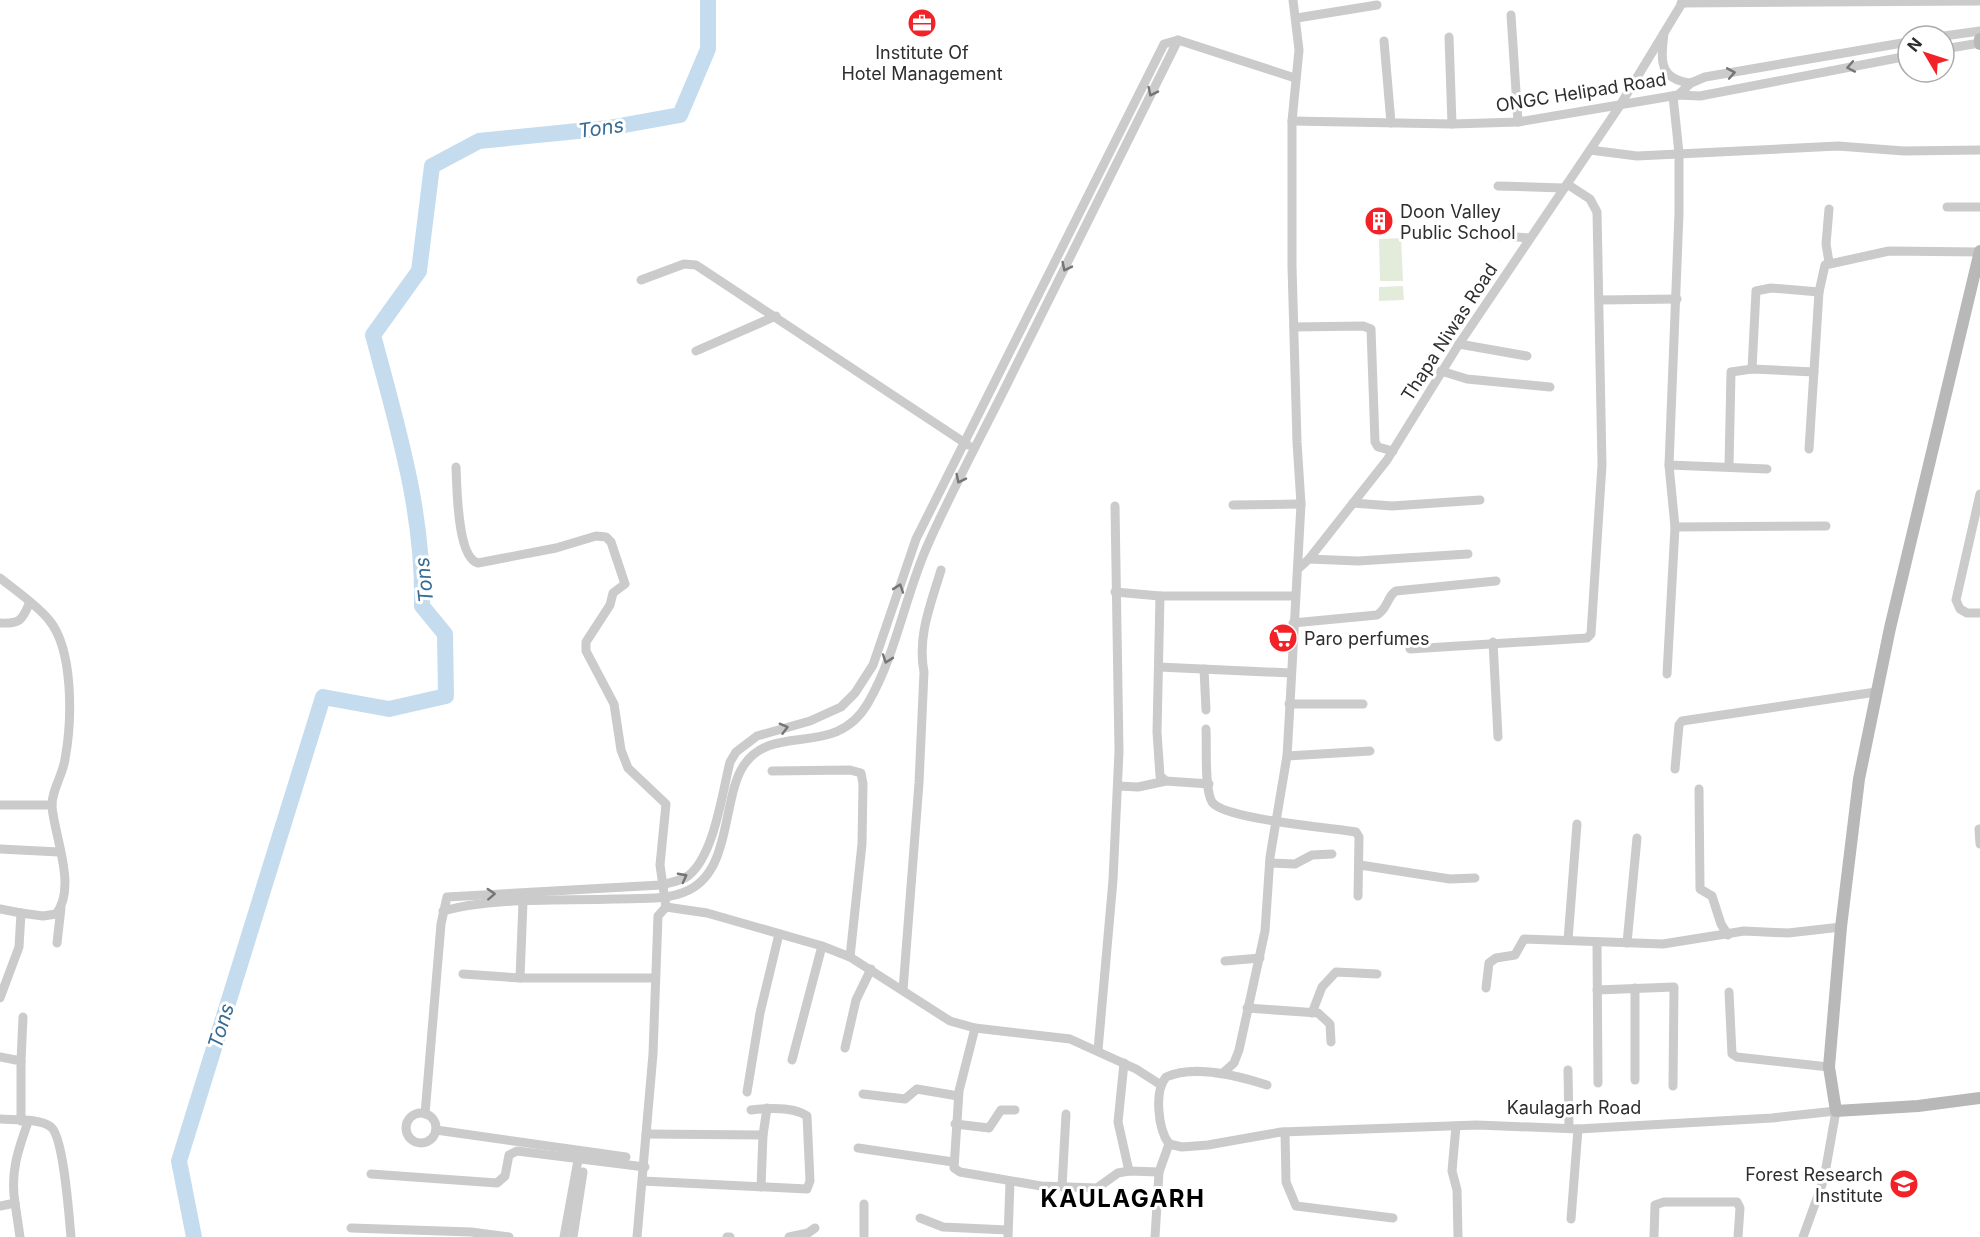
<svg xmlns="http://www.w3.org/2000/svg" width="1980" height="1237" font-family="Inter,sans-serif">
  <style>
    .green { fill: #e3ecda }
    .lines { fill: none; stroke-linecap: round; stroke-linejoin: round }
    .river { stroke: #c5dcee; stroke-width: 16 }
    .street { stroke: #cbcbcb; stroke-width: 9 }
    .secondary { stroke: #b8b8b8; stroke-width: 12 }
    .oneway { stroke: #757575 }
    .labels { text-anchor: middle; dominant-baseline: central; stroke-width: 6; stroke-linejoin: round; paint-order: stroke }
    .poi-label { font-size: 18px; fill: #2e2e2e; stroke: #fff; text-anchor: start }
    .street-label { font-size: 18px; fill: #2e2e2e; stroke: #fff }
    .water-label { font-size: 20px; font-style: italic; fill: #366c95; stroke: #fff }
    .district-label { font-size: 24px; font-weight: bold; letter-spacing: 1.5px; fill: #000; stroke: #fff }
  </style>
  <rect width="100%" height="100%" fill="#fff"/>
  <g class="green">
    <path d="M 1401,238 L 1403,281 L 1380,281 L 1379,239 Z"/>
    <path d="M 1403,286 L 1404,300 L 1379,301 L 1379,287 Z"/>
  </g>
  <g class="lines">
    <path class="river" d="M 194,1237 L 179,1161 L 323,697 L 389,709 L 446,696 L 445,634 L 422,606 C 424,512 397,425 373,335 L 419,271 L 432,166 L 479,141 L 608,128 L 680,115 L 708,49 L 708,0"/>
    <g class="street">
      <path d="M 1681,3 L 1980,1"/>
      <path d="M 1511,15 L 1518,122"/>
      <path d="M 1297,18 L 1377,5"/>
      <path d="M 1664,33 C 1661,60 1658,79 1691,83"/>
      <path d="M 1944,36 L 1980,31"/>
      <path d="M 1449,37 L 1452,124"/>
      <path d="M 1384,41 L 1391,123"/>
      <path d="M 1944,49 L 1980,43"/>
      <path d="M 1678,95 L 1691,83 L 1705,77 L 1908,42"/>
      <path d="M 1292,121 L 1452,124 L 1518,122 L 1678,95 L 1700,96 L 1908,56"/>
      <path d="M 1590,150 L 1637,156 L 1838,146 L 1904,151 L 1980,150"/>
      <path d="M 1498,186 L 1564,188"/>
      <path d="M 1947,207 L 1980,207"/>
      <path d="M 1829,209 L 1826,244 L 1829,262"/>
      <path d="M 1468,233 L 1530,238"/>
      <path d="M 641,280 L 684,264 L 696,265 L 968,445"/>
      <path d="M 1600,300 L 1677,299"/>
      <path d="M 1294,327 L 1363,326 L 1371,329 L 1375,442 L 1378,447 L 1393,451"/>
      <path d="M 1459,344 L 1527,356"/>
      <path d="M 696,351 L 776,316"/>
      <path d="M 1752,369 L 1756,291 L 1771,288 L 1819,292"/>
      <path d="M 1441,371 L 1467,379 L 1550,387"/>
      <path d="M 1809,449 L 1819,292 L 1825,265 L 1889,251 L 1980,252"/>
      <path d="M 1669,465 L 1767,469"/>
      <path d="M 1729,466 L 1731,372 L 1752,369 L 1814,372"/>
      <path d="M 456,467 C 457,487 457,558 478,563 L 556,548 L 596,536 L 606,537 L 611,542 L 625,584 L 613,593 L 610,605 L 586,642 L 586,651 L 614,704 L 621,750 L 628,768 L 666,804 L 660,865 L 666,907 L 707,913 L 822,946 L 850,957 L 950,1021 L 975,1028 L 1070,1039 L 1136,1069 L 1161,1085"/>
      <path d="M 1980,494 L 1956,600 L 1960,609 L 1967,613 L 1980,613"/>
      <path d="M 1353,503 L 1392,506 L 1480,500"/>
      <path d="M 1233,505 L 1301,504"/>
      <path d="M 1675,527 L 1826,526"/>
      <path d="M 1309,559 L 1358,561 L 1468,554"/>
      <path d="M 1298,569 L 1309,559 L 1387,460 L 1459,344 L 1619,107 L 1684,0"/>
      <path d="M 0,578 C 15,590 38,606 49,620 C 74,650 72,722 65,759 C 63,775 51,791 52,807 C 55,838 77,888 56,914 L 43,916 L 21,913 L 19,947 L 0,998"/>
      <path d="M 1115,592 L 1160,596 L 1295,596"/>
      <path d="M 1160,596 L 1157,732 L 1160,776 L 1166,781 L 1209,784"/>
      <path d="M 0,623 C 19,624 22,621 29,604"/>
      <path d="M 1293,623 L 1377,615 C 1388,609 1387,596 1396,591 L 1496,581"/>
      <path d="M 1493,642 L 1498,737"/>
      <path d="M 1410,649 L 1587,638 L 1591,634 L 1602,465 L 1597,212 L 1590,199 L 1567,184"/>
      <path d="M 1159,667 L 1291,673"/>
      <path d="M 1204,669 L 1206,710"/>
      <path d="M 1667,674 L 1675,527 L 1669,465 L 1679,213 L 1679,153 L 1673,96"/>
      <path d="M 1289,704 L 1363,704"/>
      <path d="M 1206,729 C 1207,746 1204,789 1212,802 C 1223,819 1332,828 1356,832 L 1359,837 L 1358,896"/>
      <path d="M 1287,756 L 1370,751"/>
      <path d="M 1675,769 L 1679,725 L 1682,721 L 1876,692"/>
      <path d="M 772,771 L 850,770 L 861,773 L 863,784 L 862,844 L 850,957"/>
      <path d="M 1118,786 L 1138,787 L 1166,781"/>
      <path d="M 1699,789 L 1700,889 L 1712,896 L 1721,924 L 1728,935"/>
      <path d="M 0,805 L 52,805"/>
      <path d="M 1979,829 L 1980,844"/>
      <path d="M 0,849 L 59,852"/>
      <path d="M 1270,863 L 1295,864 L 1312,855 L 1332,854"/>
      <path d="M 1360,865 L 1450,879 L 1475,878"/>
      <path d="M 0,909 L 21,913"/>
      <path d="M 443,911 C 495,897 560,901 614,899 C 639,898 667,901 689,890 C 732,869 722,797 744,765 C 774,721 835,760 868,703 C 897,653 905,594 929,542 C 954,486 984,431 1011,376 C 1067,264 1123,152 1178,40"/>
      <path d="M 1568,940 L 1577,824"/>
      <path d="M 57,943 L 61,908"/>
      <path d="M 1597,943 L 1598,1083"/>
      <path d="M 1627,943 L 1637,838"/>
      <path d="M 1225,961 L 1260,958"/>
      <path d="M 463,974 L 520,978 L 655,978"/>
      <path d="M 520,978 L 523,902"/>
      <path d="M 1486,988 L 1489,963 L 1496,958 L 1515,955 L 1524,939 L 1663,944 L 1744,931 L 1788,933 L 1841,927"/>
      <path d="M 1635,988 L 1635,1080"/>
      <path d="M 903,990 L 919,783 L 924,672 C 917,636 931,604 941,570"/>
      <path d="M 1597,990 L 1674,987 L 1673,1086"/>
      <path d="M 1729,992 L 1732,1054 L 1737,1057 L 1829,1067"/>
      <path d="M 1247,1008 L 1318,1013 L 1330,1024 L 1331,1042"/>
      <path d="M 1312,1013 L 1322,987 L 1336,972 L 1377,974"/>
      <path d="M 975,1028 L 959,1091 L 954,1168 L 960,1172 L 1041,1186 L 1097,1188 L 1118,1173 L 1129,1171 L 1159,1172"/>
      <path d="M 845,1048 L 856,1000 L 871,969"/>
      <path d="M 1098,1050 L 1113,880 L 1119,751 L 1115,506"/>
      <path d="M 0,1057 L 21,1061 L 21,1121"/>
      <path d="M 792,1060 L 822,946"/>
      <path d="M 21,1061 L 23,1017"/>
      <path d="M 1124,1063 L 1118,1122 L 1129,1171"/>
      <path d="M 1568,1070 L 1569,1128"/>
      <path d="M 1224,1072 L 1234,1063 L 1239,1050 L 1265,931 L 1270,857 L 1287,756 L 1289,722 L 1301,504 L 1297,442 L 1292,266 L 1292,121 L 1299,50 L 1293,0"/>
      <path d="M 747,1092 L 760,1013 L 779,934"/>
      <path d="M 863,1094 L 905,1099 L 917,1089 L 958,1096"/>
      <circle cx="421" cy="1128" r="15"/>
      <path d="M 425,1114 L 441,924 L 447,897 L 661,885 C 669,883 681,881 688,876 C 714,856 722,794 730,762 L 736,752 L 757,736 L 810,721 L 841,707 L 855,693 L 873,665 L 916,539 L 1164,44 L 1178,40 L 1295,78"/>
      <path d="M 0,1119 C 14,1120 40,1118 51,1127 C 64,1138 69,1217 71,1237"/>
      <path d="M 955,1124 L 989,1128 L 1001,1110 L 1015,1110"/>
      <path d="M 1456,1126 L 1452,1171 L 1457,1190 L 1458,1237"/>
      <path d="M 436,1130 L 626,1157"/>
      <path d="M 1285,1132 L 1286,1182 L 1296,1206 L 1393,1218"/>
      <path d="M 646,1134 L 763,1135"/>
      <path d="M 1169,1144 L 1182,1147 L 1208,1145 L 1281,1132 L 1477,1125 L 1578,1129 L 1772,1118 L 1836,1111 L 1824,1179 L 1803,1237"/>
      <path d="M 1169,1144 C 1158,1129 1154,1091 1166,1077 C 1195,1064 1239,1076 1267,1085"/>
      <path d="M 858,1148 L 953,1162"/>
      <path d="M 371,1174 L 497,1183 L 505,1176 L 509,1155 L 517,1151 L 645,1167"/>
      <path d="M 643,1181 L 807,1189 L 810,1181 L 807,1116 C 793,1106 767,1108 751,1110"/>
      <path d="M 761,1187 L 763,1135 L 767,1108"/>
      <path d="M 1062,1187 L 1066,1114"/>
      <path d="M 15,1203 L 20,1237"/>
      <path d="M 0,1206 L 15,1203 C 10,1173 18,1150 28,1122"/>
      <path d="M 920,1218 L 943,1227 L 1007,1230"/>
      <path d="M 1571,1219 L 1578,1129"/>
      <path d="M 351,1228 L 471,1232 L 509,1237"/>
      <path d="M 564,1237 L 578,1160"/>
      <path d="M 573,1237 L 583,1172"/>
      <path d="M 637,1237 L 653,1054 L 658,916 L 666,907"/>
      <path d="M 727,1237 L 730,1237"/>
      <path d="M 789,1237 L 808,1233 L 815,1228"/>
      <path d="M 864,1237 L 864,1204"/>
      <path d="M 1008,1237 L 1010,1182"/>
      <path d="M 1155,1237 L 1159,1172 L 1169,1144"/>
      <path d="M 1654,1237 L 1655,1205 L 1664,1202 L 1737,1202 L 1740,1208 L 1738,1237"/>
    </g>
    <g class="secondary">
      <path d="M 1980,39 L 1980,44"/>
      <path d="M 1980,251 L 1890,628 L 1859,779 L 1841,927 L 1829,1067 L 1836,1111 L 1918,1106 L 1980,1098"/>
    </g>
  </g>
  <defs><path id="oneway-chevron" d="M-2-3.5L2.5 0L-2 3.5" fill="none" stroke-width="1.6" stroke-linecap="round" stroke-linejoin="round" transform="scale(1.5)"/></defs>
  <g class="oneway">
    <use href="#oneway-chevron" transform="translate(1851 67) rotate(169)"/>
    <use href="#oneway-chevron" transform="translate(1731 73) rotate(-10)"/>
    <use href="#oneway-chevron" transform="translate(1152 92) rotate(116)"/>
    <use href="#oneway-chevron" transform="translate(1066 267) rotate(116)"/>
    <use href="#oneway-chevron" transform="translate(960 479) rotate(116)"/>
    <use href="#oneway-chevron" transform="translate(899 588) rotate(-71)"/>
    <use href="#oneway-chevron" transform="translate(887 659) rotate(109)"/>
    <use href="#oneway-chevron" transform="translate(784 728) rotate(-15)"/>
    <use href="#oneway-chevron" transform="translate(683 877) rotate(-28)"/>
    <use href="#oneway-chevron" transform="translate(491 894) rotate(-3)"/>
  </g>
  <defs>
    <g id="office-disc" transform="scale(1.5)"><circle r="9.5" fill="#f12329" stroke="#fff"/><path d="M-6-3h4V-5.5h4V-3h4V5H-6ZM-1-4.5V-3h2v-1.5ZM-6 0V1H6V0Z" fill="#fff"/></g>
    <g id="building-disc" transform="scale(1.5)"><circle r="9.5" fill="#f12329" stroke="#fff"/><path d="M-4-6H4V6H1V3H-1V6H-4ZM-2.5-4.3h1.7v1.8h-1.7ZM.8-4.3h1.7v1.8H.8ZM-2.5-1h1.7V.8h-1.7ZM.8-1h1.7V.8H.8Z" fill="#fff"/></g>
    <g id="supermarket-disc" transform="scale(1.5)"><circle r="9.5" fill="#f12329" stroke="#fff"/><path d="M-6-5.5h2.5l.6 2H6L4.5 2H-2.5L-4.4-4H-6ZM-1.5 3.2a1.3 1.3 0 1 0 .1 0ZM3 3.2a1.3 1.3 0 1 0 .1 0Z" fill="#fff"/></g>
    <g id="university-disc" transform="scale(1.5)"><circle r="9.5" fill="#f12329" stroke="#fff"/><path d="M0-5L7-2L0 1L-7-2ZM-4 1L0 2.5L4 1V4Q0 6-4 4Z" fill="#fff"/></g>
  </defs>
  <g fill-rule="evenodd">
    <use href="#office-disc" x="922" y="23"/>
    <use href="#building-disc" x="1379" y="221"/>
    <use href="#supermarket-disc" x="1283" y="638"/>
    <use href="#university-disc" x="1904" y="1184"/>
  </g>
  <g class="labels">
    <g class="poi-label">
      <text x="922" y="52" text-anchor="middle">Institute Of<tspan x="922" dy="21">Hotel Management</tspan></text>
      <text x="1400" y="211">Doon Valley<tspan x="1400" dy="21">Public School</tspan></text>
      <text x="1304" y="638">Paro perfumes</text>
      <text x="1883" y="1174" text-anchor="end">Forest Research<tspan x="1883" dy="21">Institute</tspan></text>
    </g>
    <g class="street-label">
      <text transform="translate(1581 92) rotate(-9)">ONGC Helipad Road</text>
      <text transform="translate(1449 332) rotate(-57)">Thapa Niwas Road</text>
      <text x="1574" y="1107">Kaulagarh Road</text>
    </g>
    <g class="water-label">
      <text transform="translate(601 128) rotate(-8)">Tons</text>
      <text transform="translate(424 580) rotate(-96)">Tons</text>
      <text transform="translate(221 1026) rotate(-73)">Tons</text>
    </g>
    <g class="district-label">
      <text x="1123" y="1198">KAULAGARH</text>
    </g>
  </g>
  <g transform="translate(1926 54) rotate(309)"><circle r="28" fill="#ffffff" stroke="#ababab" stroke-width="1.5"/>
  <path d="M0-4.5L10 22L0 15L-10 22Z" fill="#f12329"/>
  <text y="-9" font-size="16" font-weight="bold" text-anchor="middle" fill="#2e2e2e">N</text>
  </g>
</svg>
